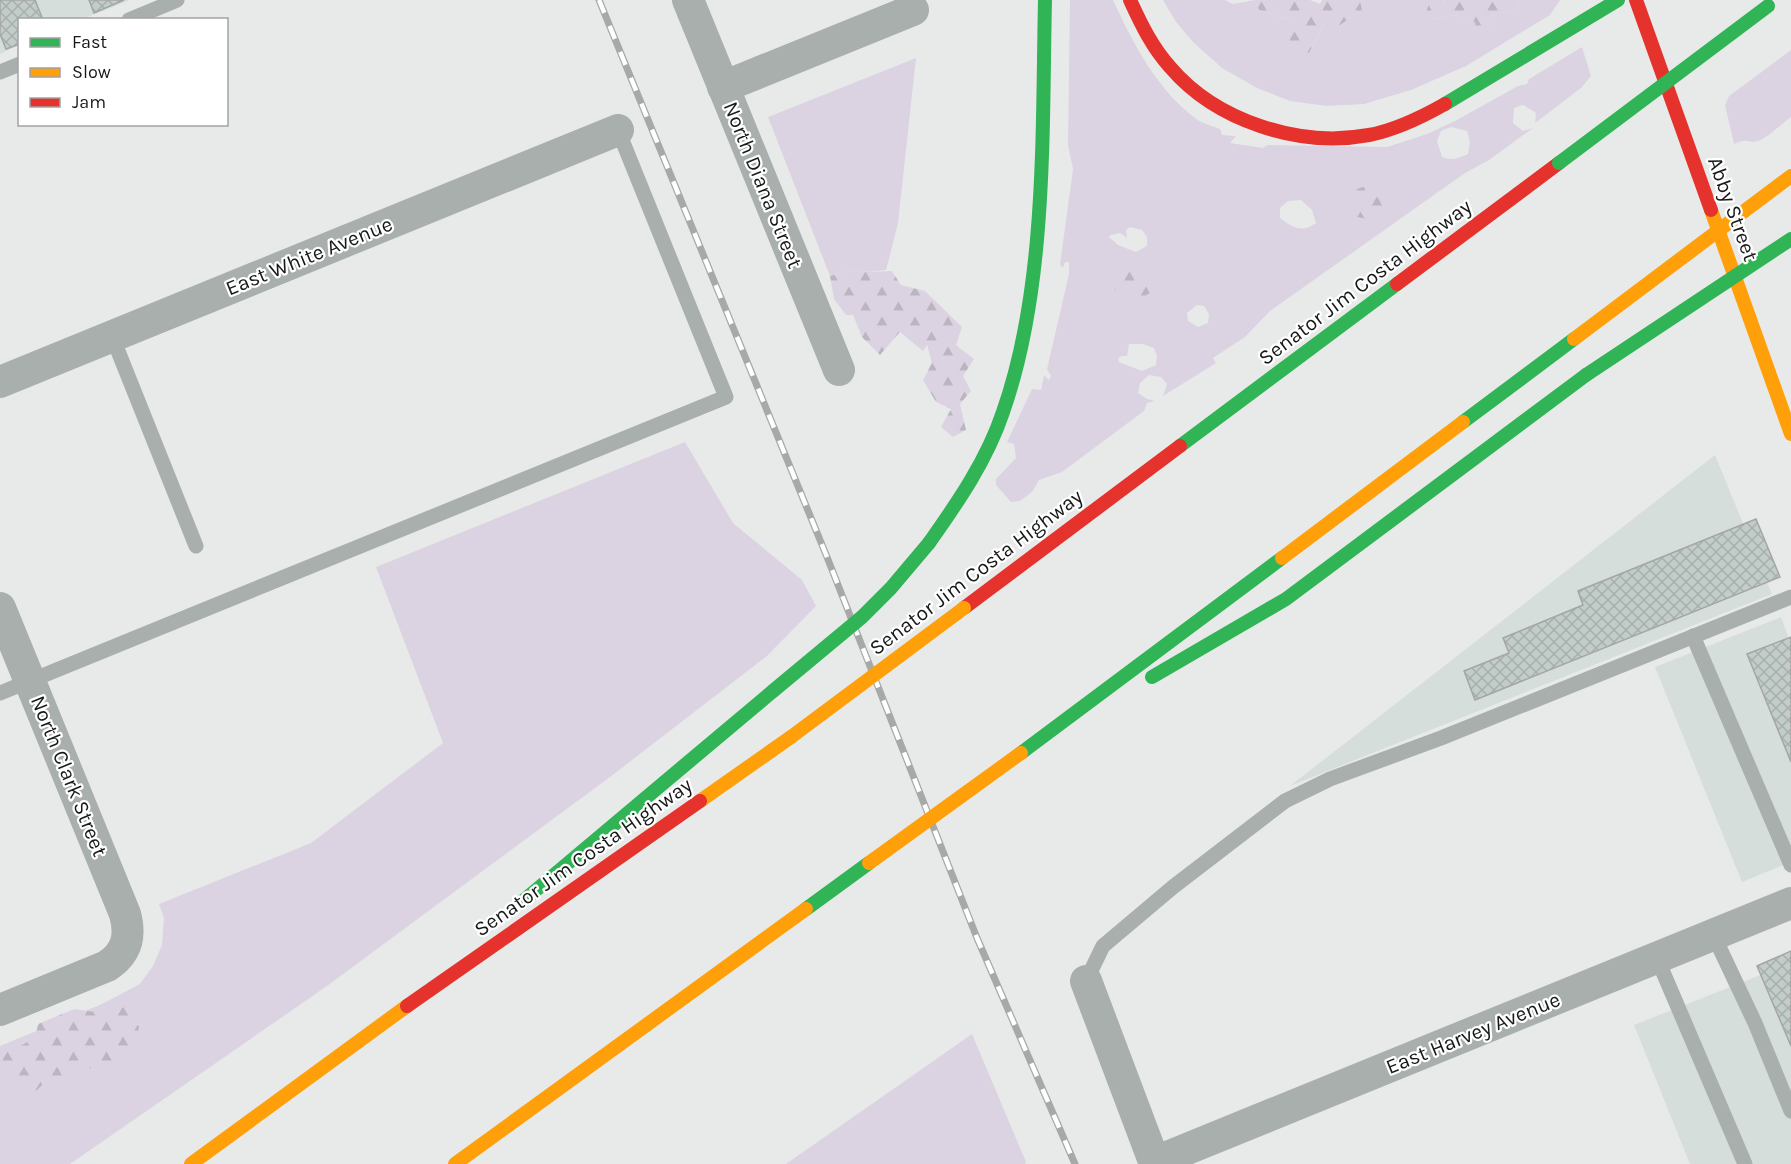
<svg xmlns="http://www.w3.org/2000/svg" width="1791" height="1164" font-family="Karla,sans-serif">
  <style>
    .built { fill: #d6dedb }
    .grass { fill: #dcd3e2; fill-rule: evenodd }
    .forest { fill: url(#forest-firs) }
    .building { fill: url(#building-cross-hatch); stroke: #a4a6a5; stroke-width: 1.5 }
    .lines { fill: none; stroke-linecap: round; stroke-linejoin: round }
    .lane { stroke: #a8afad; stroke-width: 15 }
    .street { stroke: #a8afad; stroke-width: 32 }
    .fast { stroke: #30b455; stroke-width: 14 }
    .slow { stroke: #ff9f0a; stroke-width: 14 }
    .jam { stroke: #e5322d; stroke-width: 14 }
    .rail-casing { stroke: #a6a9a8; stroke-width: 7 }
    .rail { stroke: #fff; stroke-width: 4.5; stroke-dasharray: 14; stroke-linecap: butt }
    .fast-bridge { stroke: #30b455; stroke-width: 14 }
    .slow-bridge { stroke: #ff9f0a; stroke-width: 14 }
    .labels { text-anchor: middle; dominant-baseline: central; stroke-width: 4.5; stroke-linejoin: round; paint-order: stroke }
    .street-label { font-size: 21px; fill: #171918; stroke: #fff }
  </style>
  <defs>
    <pattern id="forest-firs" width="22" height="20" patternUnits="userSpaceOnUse" patternTransform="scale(1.5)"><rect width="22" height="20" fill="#dcd3e2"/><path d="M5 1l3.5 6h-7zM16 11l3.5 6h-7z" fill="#bcb5c1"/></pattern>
    <pattern id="building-cross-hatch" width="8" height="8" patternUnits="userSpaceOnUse" patternTransform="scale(1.5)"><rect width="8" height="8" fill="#c2cdca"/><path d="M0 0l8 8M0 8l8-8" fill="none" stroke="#a6afad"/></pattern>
  </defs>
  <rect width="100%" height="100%" fill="#e8eae9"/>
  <g class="built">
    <path d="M 0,0 L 130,0 L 83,19 L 20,20 L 19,45 L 0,54 Z"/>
    <path d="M 1715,455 L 1772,594 L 1290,786 Z"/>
    <path d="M 1781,617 L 1791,644 L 1791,862 L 1742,882 L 1655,667 Z"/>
    <path d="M 1791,963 L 1791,1164 L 1690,1164 L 1634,1025 Z"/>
  </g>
  <g class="grass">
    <path d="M 1070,0 L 1113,0 C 1133,43 1158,92 1198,120 C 1204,124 1213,126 1220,129 L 1222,135 L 1236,136 L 1230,143 L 1263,148 L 1267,145 L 1387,147 L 1427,134 L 1455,121 L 1518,86 L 1527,84 L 1529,79 L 1582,47 L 1591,76 L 1581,88 L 1535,123 L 1536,113 L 1523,105 L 1514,108 L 1513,123 L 1523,131 L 1533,128 L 1489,160 L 1465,173 L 1270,311 L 1245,337 L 1213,358 L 1216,363 L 1163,396 L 1167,384 L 1161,377 L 1149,375 L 1140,383 L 1138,393 L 1147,399 L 1155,401 L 1147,403 L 1144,411 L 1062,472 L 1039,480 L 1032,492 L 1020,501 L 1011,502 L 996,485 L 996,479 L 1016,458 L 1014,444 L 1007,442 L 1032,389 L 1041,390 L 1044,375 L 1049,380 L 1051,376 L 1047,369 L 1069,274 L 1069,262 L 1065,262 L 1063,268 L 1060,265 L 1073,169 L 1068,145 ZM 1451,127 L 1467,131 L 1470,142 L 1468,154 C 1458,158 1452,161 1442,157 L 1437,141 L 1441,131 ZM 1301,200 L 1312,210 L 1316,223 C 1302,233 1293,228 1280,218 L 1280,208 L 1288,201 ZM 1130,227 L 1142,230 L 1147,237 L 1147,246 L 1136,252 L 1118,245 L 1109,237 L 1111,235 L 1120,233 L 1127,238 L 1126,230 ZM 1197,305 L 1204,306 L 1209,314 L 1208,323 L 1198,327 L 1188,321 L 1187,313 ZM 1129,344 L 1143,344 L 1154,348 L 1157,356 L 1156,365 L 1142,371 L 1119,362 L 1118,359 L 1121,356 L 1127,356 Z"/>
    <path d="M 1163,0 L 1225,0 L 1233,4 L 1255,0 L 1259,10 L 1289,20 L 1292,28 L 1309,53 L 1324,24 L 1362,10 L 1360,0 L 1445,0 L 1433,19 L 1454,15 L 1476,22 L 1491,30 L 1491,26 L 1479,23 L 1482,18 L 1517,9 L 1519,0 L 1560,0 L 1550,15 L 1466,66 L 1411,90 L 1364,104 L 1327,106 L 1290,101 L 1257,88 L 1222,68 L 1193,42 L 1176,22 Z"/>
    <path d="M 1791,50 L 1791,117 C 1781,124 1769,137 1758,141 C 1748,144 1748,137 1734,144 L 1725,105 L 1729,96 Z"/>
    <path d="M 916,58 L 898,223 L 886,270 L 866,272 L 856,269 L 830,276 L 768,117 Z"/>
    <path d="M 685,442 L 733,523 L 802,580 L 816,606 L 767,656 L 610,777 L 327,986 L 70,1164 L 0,1164 L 0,1046 L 102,1004 L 140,984 L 153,966 L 162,945 L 164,918 L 159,904 L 311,843 L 443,743 L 376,567 Z"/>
    <path d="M 972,1034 L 1026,1162 L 1025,1164 L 786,1164 Z"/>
  </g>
  <g class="forest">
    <path d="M 1255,0 L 1310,0 L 1320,4 L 1322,0 L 1360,0 L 1362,10 L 1340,25 L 1324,24 L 1309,53 L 1299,52 L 1287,39 L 1291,28 L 1289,20 L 1259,10 Z"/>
    <path d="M 1445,0 L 1519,0 L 1517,9 L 1482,18 L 1480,23 L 1491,26 L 1491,30 L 1482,38 L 1476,34 L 1475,22 L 1454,15 L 1433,19 L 1426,12 L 1429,4 L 1437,2 L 1443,4 Z"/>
    <path d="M 1368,185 L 1383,188 C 1389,203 1392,210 1377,221 L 1357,217 L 1351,206 L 1357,189 Z"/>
    <path d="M 1134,264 L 1147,270 L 1152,268 L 1157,286 C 1141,303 1135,300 1115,291 L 1109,271 L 1121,265 Z"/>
    <path d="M 856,269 L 866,272 L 892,271 L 901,285 L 925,291 L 962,327 L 956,345 L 974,359 L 963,376 L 971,391 L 960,404 L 966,430 L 953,437 L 941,427 L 951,409 L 936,402 L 923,380 L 932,363 L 927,345 L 923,351 L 900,332 L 880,355 L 862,337 L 853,315 L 846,315 L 834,299 L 830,276 Z"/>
    <path d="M 126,1006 L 131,1009 L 128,1022 L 139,1026 L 137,1043 L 126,1059 L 116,1056 L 113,1065 L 102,1075 L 93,1069 L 69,1062 L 61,1072 L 63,1080 L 56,1086 L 46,1081 L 36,1091 L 22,1084 L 15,1076 L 0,1086 L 0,1051 L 9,1052 L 35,1038 L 38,1024 L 74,1009 L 110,1014 Z"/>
  </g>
  <g class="building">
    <path d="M 0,0 L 35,0 L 43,20 L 20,20 L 20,44 L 6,49 L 0,34 Z"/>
    <path d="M 89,0 L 124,0 L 94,13 Z"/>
    <path d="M 1756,519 L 1780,577 L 1475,700 L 1464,671 L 1509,653 L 1503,638 L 1583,605 L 1578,591 Z"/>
    <path d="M 1791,637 L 1791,762 L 1747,654 Z"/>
    <path d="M 1791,951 L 1791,1046 L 1757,966 Z"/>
  </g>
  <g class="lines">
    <g class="lane">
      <path d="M 129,20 L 177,0"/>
      <path d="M 0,72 L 20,64"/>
      <path d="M 112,336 L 196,546"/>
      <path d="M 1693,636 L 1791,865"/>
      <path d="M 0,693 L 726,397 L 618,130"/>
      <path d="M 1713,934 L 1755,1023 L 1791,1111"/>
      <path d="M 1657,958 L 1745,1164"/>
      <path d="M 1086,981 L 1103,946 L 1109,941 L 1173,887 L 1285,801 L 1330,779 L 1441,738 L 1791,597"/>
    </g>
    <g class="street">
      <path d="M 688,0 L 839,370"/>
      <path d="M 723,87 L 913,10"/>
      <path d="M 0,382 L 618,130"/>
      <path d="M 0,608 L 125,914 C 131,936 127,953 107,966 L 0,1010"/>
      <path d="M 1086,981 L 1155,1164"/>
      <path d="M 1155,1162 L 1791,903"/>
    </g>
    <g class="fast">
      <path d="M 1445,104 L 1618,0"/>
      <path d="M 1463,422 L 1574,339"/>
      <path d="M 1180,446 L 1397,284"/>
      <path d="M 929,543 C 958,502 987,460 1003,412 C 1047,287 1042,132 1045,0"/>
      <path d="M 1152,677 L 1286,599 L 1586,375"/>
      <path d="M 1021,753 L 1282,558"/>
      <path d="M 523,901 L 773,691"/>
      <path d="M 806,909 L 869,863"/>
    </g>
    <g class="slow">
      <path d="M 1711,210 L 1791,434"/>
      <path d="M 1282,558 L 1463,422"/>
      <path d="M 700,801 L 791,737"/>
      <path d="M 191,1164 L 407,1006"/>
      <path d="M 455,1164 L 806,909"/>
    </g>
    <g class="jam">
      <path d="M 1130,0 C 1141,24 1152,47 1170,67 C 1216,121 1299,148 1369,135 C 1396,130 1422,117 1445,104"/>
      <path d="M 1636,0 L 1711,210"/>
      <path d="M 1397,284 L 1559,163"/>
      <path d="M 964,608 L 1180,446"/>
      <path d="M 407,1006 L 700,801"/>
    </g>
    <g class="rail-casing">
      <path id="rail" d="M 599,0 L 827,557 L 977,938 L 1075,1164"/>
    </g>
    <use href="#rail" class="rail"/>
    <g class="fast-bridge">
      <path d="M 1559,163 L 1768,6"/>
      <path d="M 1586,375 L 1791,239"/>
      <path d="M 773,691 L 862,617 L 891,588 L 929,543"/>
    </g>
    <g class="slow-bridge">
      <path d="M 1574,339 L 1791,176"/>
      <path d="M 791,737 L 964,608"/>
      <path d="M 869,863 L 1021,753"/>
    </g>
  </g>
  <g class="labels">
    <g class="street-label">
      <text transform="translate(763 185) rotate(68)">North Diana Street</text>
      <text transform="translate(1733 209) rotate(70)">Abby Street</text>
      <text transform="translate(309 256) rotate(-22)">East White Avenue</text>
      <text transform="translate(1365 282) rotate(-37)">Senator Jim Costa Highway</text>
      <text transform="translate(976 572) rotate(-37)">Senator Jim Costa Highway</text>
      <text transform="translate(69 776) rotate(68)">North Clark Street</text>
      <text transform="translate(583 857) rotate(-35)">Senator Jim Costa Highway</text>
      <text transform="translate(1473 1033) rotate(-22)">East Harvey Avenue</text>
    </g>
  </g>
  <rect x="18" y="18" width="210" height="108" fill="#ffffff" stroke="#a2a3a3" stroke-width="1.5"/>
  <rect x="30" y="38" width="30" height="9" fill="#30b455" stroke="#a2a3a3" stroke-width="1.5"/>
  <text x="72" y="48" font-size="18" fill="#171918">Fast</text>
  <rect x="30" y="68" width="30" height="9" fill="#ff9f0a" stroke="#a2a3a3" stroke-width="1.5"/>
  <text x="72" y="78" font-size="18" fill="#171918">Slow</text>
  <rect x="30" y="98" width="30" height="9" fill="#e5322d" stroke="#a2a3a3" stroke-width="1.5"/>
  <text x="72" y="108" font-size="18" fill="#171918">Jam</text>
</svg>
